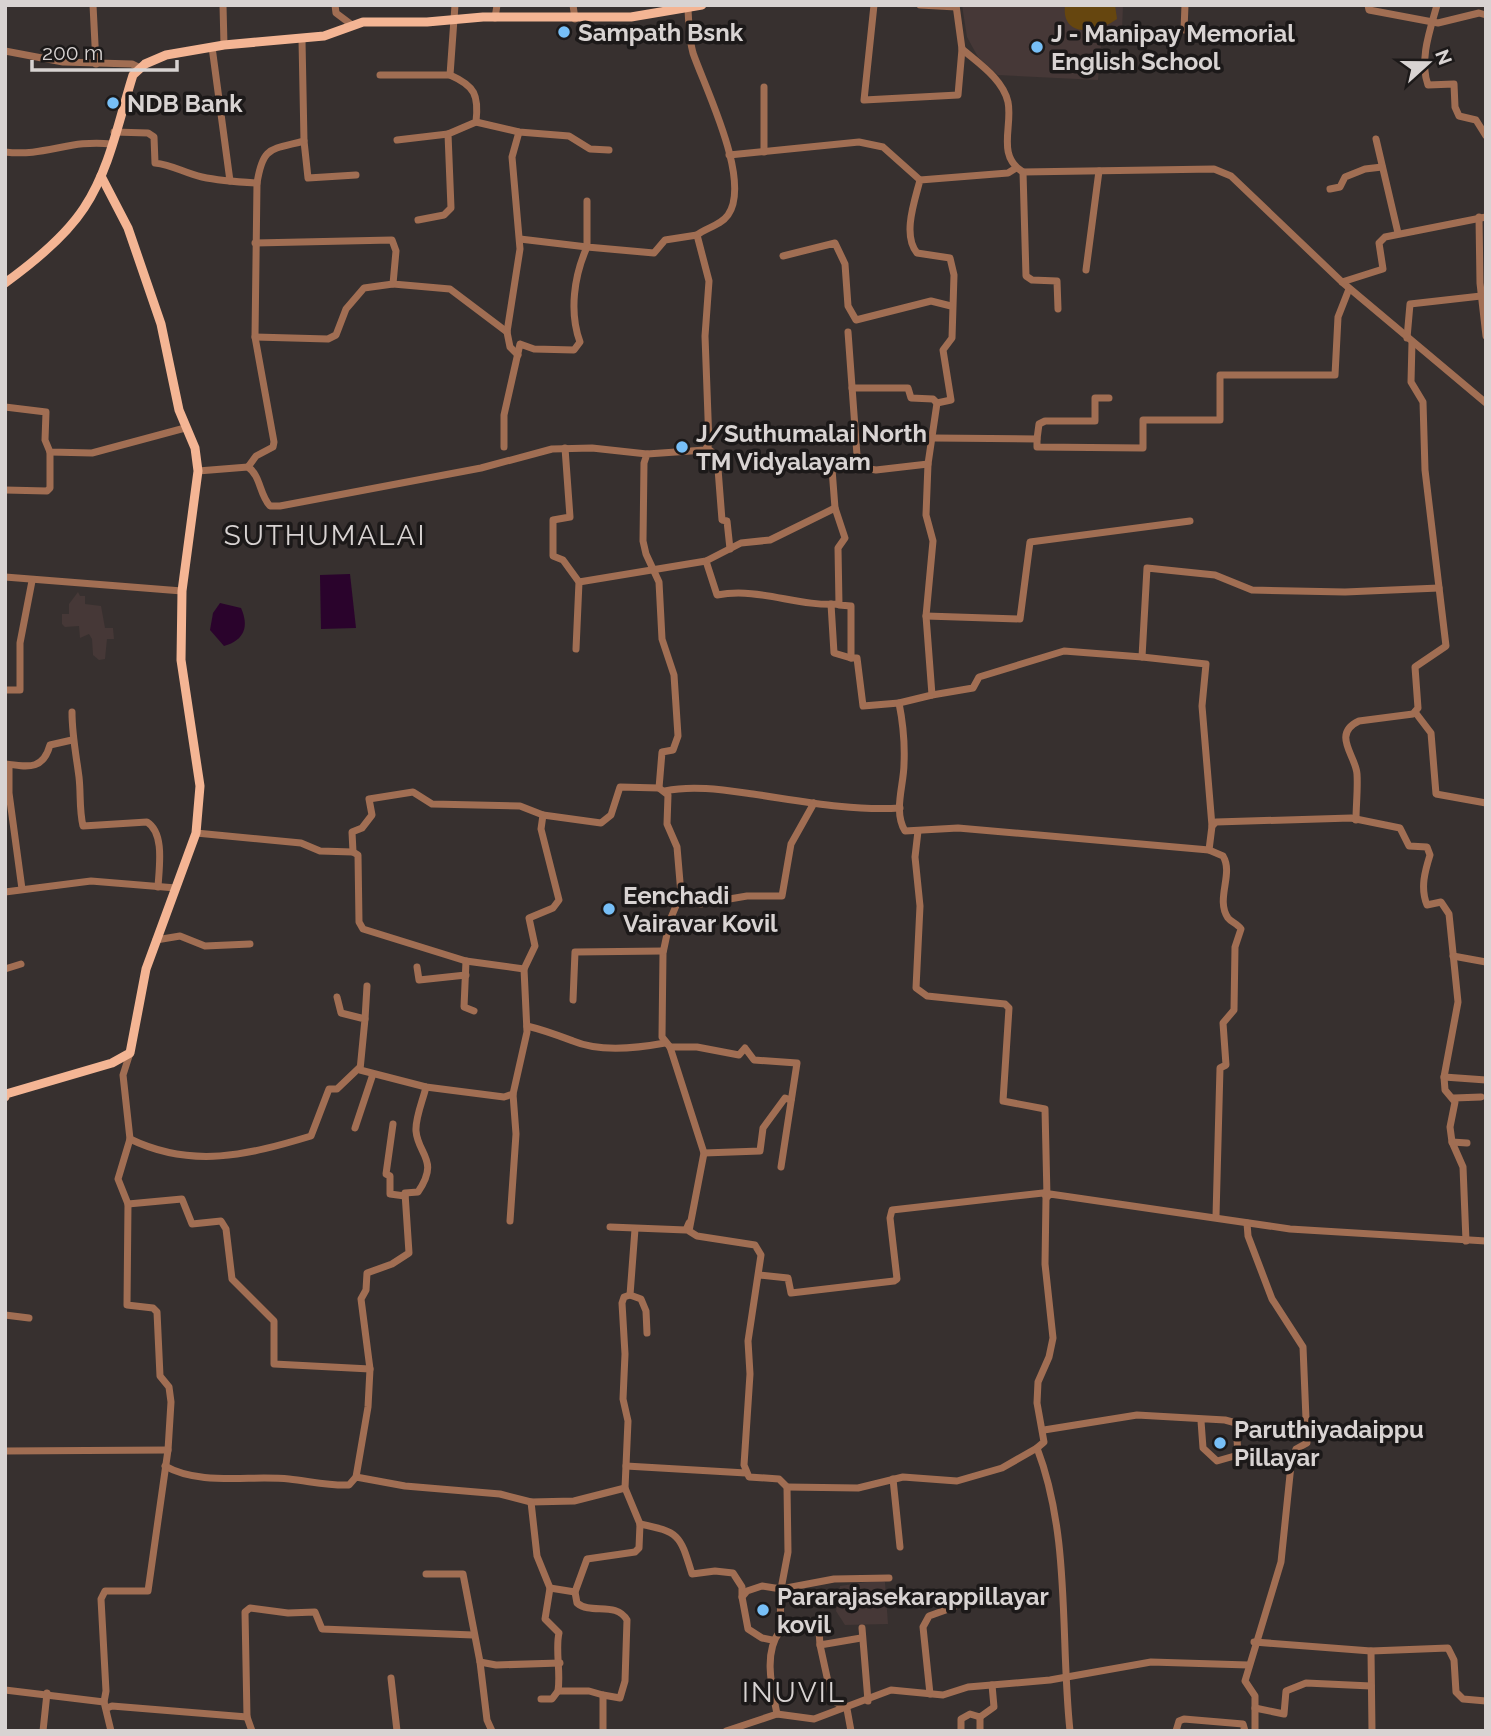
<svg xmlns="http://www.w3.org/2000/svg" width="1491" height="1736" font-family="Raleway,sans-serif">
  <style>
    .built { fill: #463837 }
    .green { fill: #66460f }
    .water { fill: #2a032c }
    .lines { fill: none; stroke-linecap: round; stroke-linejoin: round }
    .minor { stroke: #a16e53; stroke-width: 7 }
    .major { stroke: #f4b594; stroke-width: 9 }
    .poi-dot { fill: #77bff7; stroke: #1c1919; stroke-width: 2.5 }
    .labels { text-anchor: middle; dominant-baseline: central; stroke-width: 7; stroke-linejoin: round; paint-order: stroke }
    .poi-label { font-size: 24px; font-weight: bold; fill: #d8d3d2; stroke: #1c1919; text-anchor: start }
    .quarter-label { font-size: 28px; letter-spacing: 2px; fill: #d8d3d2; stroke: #1c1919 }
  </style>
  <rect width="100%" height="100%" fill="#37302f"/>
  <g class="built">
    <path d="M 962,5 L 1123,5 L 1122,31 L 1102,34 L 1098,80 L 998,75 L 978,57 L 967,37 Z"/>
    <path d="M 78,592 L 80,596 L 85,596 L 85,604 L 101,606 L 105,628 L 113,628 L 114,639 L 107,639 L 105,659 L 99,660 L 93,655 L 92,639 L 89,634 L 80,638 L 79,626 L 65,627 L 62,624 L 62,614 L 69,614 L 69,604 Z"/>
    <path d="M 880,1580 L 885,1582 L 888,1624 L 845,1625 L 836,1611 L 840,1586 Z"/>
  </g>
  <path class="green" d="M 1065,5 L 1115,5 L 1117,19 C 1098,33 1061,39 1065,5 Z"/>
  <g class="water">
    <path d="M 350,574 L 356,628 L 321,629 L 320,575 Z"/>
    <path d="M 220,603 L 241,608 C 249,626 245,640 224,646 L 210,630 L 213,613 Z"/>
  </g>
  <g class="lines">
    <g class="minor">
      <path d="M 93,5 L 96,64"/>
      <path d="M 223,5 L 224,45"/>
      <path d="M 335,5 L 336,13 L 352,25"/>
      <path d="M 573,5 L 575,19"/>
      <path d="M 874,5 L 864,100 L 958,95 L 962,49"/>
      <path d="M 920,5 L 956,7"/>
      <path d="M 956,5 L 962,49 C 978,63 1003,79 1008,102 C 1013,126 996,156 1023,172 L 1214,169 L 1231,176 L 1342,282 L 1486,403"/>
      <path d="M 1368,5 L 1369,10 L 1438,23 L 1479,13 L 1486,15"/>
      <path d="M 1437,5 C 1430,30 1419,60 1428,85 L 1454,84 L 1455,107 L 1459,116 L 1476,120 L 1486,136"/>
      <path d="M 688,10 C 689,24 689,39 693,53 C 705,88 752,181 728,215 C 720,226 707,227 697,235 L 709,281 L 705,336 L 709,444 L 705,450 L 647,454 L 644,463 L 643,541 L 646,554 L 659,582 L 662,639 L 674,675 L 678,736 L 673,750 L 662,752 L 659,788 L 668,795 L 667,824 L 677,847 L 681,894 L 670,920 L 663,953 L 662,1037 L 670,1047 L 704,1153 L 689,1231 L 697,1236 L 755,1245 L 761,1255 L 748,1341 L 750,1374 L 744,1465 L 749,1477 L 779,1479 L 787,1487 L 788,1552 L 781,1589 L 780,1631 C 763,1653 772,1688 777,1714"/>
      <path d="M 495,18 L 497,5"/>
      <path d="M 1184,30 L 1185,5"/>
      <path d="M 212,47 L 230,181"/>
      <path d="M 5,51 L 63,62 L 132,64 L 140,68"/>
      <path d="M 380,75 L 450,75"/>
      <path d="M 476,122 L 519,132 L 569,136 L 590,149 L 609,150"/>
      <path d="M 114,132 L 148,133 L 154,137 L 155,163 C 173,165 184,173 202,177 C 220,181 239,182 257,183"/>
      <path d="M 1376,139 L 1398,233"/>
      <path d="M 397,140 L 448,134"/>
      <path d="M 304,141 L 308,178 L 356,175"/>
      <path d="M 5,152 C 45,157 70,139 111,144"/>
      <path d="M 764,152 L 764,87"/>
      <path d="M 729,155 L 859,142 L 883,147 L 920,180"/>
      <path d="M 1016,168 L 1008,173 L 920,180 C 915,200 902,235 917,253 L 950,258 L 954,275 L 952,338 L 943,350 L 951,400 L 937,403 L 928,464 L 926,515 L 933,541 L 926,616 L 932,695 L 899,703 C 903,723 905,743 904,764 C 904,785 893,811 905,831 L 958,828 L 1209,850 L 1223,856 C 1234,874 1215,899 1228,918 C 1231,922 1238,924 1241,929 L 1235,947 L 1234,1010 L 1223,1023 L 1226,1065 L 1220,1068 L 1216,1216"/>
      <path d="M 1023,172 L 1026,276 L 1032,280 L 1057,281 L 1058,309"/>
      <path d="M 1330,189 L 1340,187 L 1345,177 L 1365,169 L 1382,167"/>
      <path d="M 587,201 L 587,247 L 654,253 L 665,240 L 697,235"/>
      <path d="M 1479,217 L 1480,283 L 1486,336"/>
      <path d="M 418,220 L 444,215 L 451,208 L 448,134 L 476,122 C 479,95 475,86 450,75 L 455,5"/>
      <path d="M 255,243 L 392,240 L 396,251 L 393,284 L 450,289 L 507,332"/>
      <path d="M 783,256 L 835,243 L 845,264 L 848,306 L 856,320 L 931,301 L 951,306"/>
      <path d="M 1086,270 L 1099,171"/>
      <path d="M 1342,282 L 1383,269 L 1379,243 L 1385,237 L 1486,217"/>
      <path d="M 848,332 L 858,469 L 832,469 L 835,508 L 845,538 L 838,548 L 839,605 L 851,606 L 851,658 L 857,658 L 863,706 L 899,703"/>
      <path d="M 255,337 L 328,339 L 336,335 L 346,309 L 364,288 L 393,284"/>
      <path d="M 1407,338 L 1410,304 L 1481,296"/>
      <path d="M 518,355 L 510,347 L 507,332 L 520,249 L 512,157 L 519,132"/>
      <path d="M 852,388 L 908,388 L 911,398 L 933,399 L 937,403"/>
      <path d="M 5,407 L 46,412 L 45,440 L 50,452 L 92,453 L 185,428"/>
      <path d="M 933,438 L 1037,439 L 1037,447 L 1143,448 L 1143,420 L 1220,420 L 1220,375 L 1335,375 L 1338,317 L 1349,289"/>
      <path d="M 1037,439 L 1039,424 L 1045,421 L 1095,421 L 1095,398 L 1109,398"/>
      <path d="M 504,447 L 504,415 L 520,344 L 534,349 L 574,350 L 580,342 C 569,312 574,276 587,247 L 520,239"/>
      <path d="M 565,448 L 570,517 L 553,520 L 553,556 L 563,560 L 579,582 L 576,649"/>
      <path d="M 707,448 L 717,456 L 722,520 L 727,521 L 730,549"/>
      <path d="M 248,467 L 256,456 L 273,447 L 274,442 L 255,337 L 257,183 C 263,146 270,150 304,141 L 302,40"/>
      <path d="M 858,467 L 876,470 L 928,464"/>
      <path d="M 198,471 L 248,467 C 261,476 259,494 270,506 L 280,506 L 481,468 L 552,449 L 592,448 L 647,454"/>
      <path d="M 5,490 L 47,491 L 50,488 L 50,452"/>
      <path d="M 706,561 L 717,595 C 760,587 797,607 839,604"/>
      <path d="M 5,577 L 182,591"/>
      <path d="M 579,582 L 706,561 L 741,543 L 770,540 L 835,508"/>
      <path d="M 831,604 L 834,653 L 851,658"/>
      <path d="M 926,616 L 1020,619 L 1030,542 L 1190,521"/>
      <path d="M 1142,657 L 1206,664 L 1202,706 L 1212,826"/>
      <path d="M 5,690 L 20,690 L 20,643 L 32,581"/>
      <path d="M 932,695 L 973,688 L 979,677 L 1064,651 L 1142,657 L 1147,568 L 1215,575 L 1252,590 L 1345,592 L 1439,588"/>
      <path d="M 72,712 C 72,735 76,754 79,777 C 81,794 79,809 83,826 L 147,822 C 165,833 159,868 158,887"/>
      <path d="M 1415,712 L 1431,733 L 1436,794 L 1486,803"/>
      <path d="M 6,764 C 29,767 43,770 50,745 L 72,740"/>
      <path d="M 9,765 L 9,793 L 22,889"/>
      <path d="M 665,791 C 693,785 724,790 753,794 C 801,801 850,811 900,808"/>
      <path d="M 1356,820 C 1356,805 1358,789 1357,774 C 1356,756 1331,734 1359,721 L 1413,714 L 1418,708 L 1415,667 L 1446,646 L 1425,470 L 1423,402 L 1411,382 L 1412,342"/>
      <path d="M 196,833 L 301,843 L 320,851 L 353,852 L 358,855 L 359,922 L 363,929 L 466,961 L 524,969"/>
      <path d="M 1209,850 L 1212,826 L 1216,822 L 1351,818 L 1400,828 L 1409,846 L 1427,847 L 1430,855 C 1425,871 1420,888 1427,905 L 1441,902 L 1449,914 L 1458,1002 L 1444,1077 L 1445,1090 L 1455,1102 L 1450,1127 L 1452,1142 L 1463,1167 L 1466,1241"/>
      <path d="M 353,852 L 352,832 L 362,828 L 372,815 L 369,799 L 413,792 L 432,804 L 520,806 L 543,815"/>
      <path d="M 5,892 L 91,881 L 176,888"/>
      <path d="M 700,904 L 747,896 L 782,896 L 791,844 L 814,803"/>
      <path d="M 156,940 L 180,936 L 205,946 L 250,944"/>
      <path d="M 1453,956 L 1486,962"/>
      <path d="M 466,961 L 464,1007 L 474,1011"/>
      <path d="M 417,967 L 419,980 L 466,975"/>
      <path d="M 5,969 L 21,964"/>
      <path d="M 337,997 L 341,1013 L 365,1019 L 360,1070 L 426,1087 L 504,1097 L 513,1094"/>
      <path d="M 573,1000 L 575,952 L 663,951"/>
      <path d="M 365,1019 L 367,986"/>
      <path d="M 527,1026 C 544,1030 557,1035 573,1041 C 599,1052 638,1048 665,1043"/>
      <path d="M 670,1047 L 697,1047 L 739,1055 L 745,1048 L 754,1060 L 797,1063 L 781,1167"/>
      <path d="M 1444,1077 L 1486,1080"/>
      <path d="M 1454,1098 L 1481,1097"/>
      <path d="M 393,1124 L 386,1174 L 390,1176 L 390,1194 L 405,1196"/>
      <path d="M 355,1128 L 373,1074"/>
      <path d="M 130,1139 C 192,1169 248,1155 311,1136 L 329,1089 L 337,1089 L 359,1068"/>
      <path d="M 1452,1142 L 1467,1143"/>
      <path d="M 704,1153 L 760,1151 L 763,1128 L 785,1098 L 791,1100"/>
      <path d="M 128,1204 L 182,1199 L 192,1224 L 221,1221 L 226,1229 L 232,1279 L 274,1321 L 274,1364 L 370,1369"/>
      <path d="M 510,1221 L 516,1134 L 513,1094 L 527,1032 L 524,969 L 535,946 L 529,918 L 553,908 L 559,900 L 541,829 L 543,815 L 601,823 L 611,815 L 620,787 L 659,788"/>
      <path d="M 1247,1223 L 1248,1236 L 1272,1299 L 1303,1347 L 1307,1443 L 1296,1449 L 1291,1465 L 1281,1562 L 1245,1681 L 1255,1696 L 1255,1731"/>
      <path d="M 610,1227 L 686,1230 L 689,1223"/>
      <path d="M 635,1229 L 630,1295 L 641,1299 L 646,1311 L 647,1333"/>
      <path d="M 759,1275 L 788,1278 L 791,1293 L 894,1281 L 897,1279 L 890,1218 L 892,1210 L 1043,1193 L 1047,1197 L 1045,1109 L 1003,1101 L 1009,1008 L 1005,1004 L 927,996 L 916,988 L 920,906 L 915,857 L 918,831"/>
      <path d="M 5,1315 L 29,1318"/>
      <path d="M 1044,1430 L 1137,1415 L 1225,1420 L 1236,1423 L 1238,1455 L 1217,1461 L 1203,1448 L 1201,1421"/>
      <path d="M 5,1451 L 168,1450"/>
      <path d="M 165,1466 C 200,1486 250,1475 289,1479 C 309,1481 329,1486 349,1485 L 356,1477 L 405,1486 L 500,1494 L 531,1502 L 574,1501 L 625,1488"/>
      <path d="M 626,1466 L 746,1473"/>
      <path d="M 356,1477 L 368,1407 L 370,1369 L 361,1299 L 366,1290 L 367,1273 L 392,1264 L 409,1253 L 405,1193 L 418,1192 C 440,1160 418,1155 416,1131 C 415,1118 423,1100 426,1087"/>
      <path d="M 893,1479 L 900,1547"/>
      <path d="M 787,1487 L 858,1488 L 903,1477 L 957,1481 L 1002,1468 L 1037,1448"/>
      <path d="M 531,1502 L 537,1556 L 550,1588 L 545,1619 L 559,1633 C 555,1649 561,1672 558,1691 L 589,1691 L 603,1695"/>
      <path d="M 640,1524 C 680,1532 680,1535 692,1574 L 715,1571 L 733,1573 L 742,1587 L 742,1597"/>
      <path d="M 426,1574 L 463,1574 L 480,1662 L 496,1665 L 560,1663"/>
      <path d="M 550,1588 L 575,1592"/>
      <path d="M 862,1628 L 868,1701"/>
      <path d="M 819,1631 L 820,1645 L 861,1638"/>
      <path d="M 772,1640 L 762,1638 L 748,1629 L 742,1597 L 747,1591 L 762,1586 L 781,1589 L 834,1579 L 889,1578"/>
      <path d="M 1254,1642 L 1371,1651 L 1448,1648 L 1454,1660 L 1456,1692 L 1463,1699 L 1486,1701"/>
      <path d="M 820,1645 L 832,1700 L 847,1709 L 851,1731"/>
      <path d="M 1371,1651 L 1372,1731"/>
      <path d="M 480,1662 L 487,1720 L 492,1731"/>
      <path d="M 391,1678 L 397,1731"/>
      <path d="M 5,1690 L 104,1702 L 111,1731"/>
      <path d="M 930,1694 L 923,1627 L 929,1616 L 954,1607 L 952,1597"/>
      <path d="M 541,1699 L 552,1699 L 558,1691"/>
      <path d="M 104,1702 L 106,1691 L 101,1599 L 105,1591 L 148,1591 L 168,1450 L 171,1402 L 169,1387 L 160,1376 L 157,1312 L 153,1308 L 127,1305 L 128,1204 L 118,1179 L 130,1139 L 123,1075 L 130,1053"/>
      <path d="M 107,1708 L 112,1706 L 247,1717"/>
      <path d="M 1255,1708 L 1284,1714 L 1286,1691 L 1306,1683 L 1371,1686"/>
      <path d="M 980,1717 L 980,1731"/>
      <path d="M 43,1731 L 47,1693"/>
      <path d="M 252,1731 L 247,1717 L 245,1612 L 250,1608 L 288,1613 L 315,1612 L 322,1629 L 473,1635"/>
      <path d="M 603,1731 L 603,1695 L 620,1698 L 625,1681 L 627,1620 C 616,1601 591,1615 577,1603 L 575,1592 L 587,1559 L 635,1552 L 639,1548 L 640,1524 L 625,1488 L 628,1421 L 623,1399 L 625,1354 L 622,1303 L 624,1297 L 630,1295"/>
      <path d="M 726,1731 L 777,1714 L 814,1719 L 891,1690 L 943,1695 L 968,1687 L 1050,1680 L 1151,1662 L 1248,1665"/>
      <path d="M 961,1731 L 961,1719 L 970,1714 L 980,1717 L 994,1707 L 992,1685"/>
      <path d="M 1070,1731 C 1060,1637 1071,1537 1037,1448 L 1044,1442 L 1037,1403 L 1038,1382 L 1049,1357 L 1053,1338 L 1045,1264 L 1046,1198 L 1050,1194 L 1290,1229 L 1486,1241"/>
      <path d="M 1176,1731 L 1179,1721 L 1184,1719 L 1243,1724 L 1245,1731"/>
    </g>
    <g class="major">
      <path d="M 5,283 C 34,262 65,237 84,208 C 110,169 119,119 133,75 L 145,64 L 166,55 L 224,45 L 324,36 L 363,22 L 427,22 L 483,17 L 631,17 L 702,5"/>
      <path d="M 5,1097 L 6,1094 L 112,1063 L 130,1053 L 146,969 L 196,833 L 200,786 L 181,660 L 182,591 L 198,471 L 195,448 L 179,410 L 161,324 L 128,228 L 101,176"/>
    </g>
  </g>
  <g class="poi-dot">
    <circle cx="564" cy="32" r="7"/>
    <circle cx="1037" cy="47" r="7"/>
    <circle cx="113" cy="103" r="7"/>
    <circle cx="682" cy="447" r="7"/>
    <circle cx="609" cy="909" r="7"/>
    <circle cx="1220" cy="1443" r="7"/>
    <circle cx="763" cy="1610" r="7"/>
  </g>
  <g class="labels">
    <g class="poi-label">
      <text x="578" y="32">Sampath Bsnk</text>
      <text x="1051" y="33">J - Manipay Memorial<tspan x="1051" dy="28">English School</tspan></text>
      <text x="127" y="103">NDB Bank</text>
      <text x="696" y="433">J/Suthumalai North<tspan x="696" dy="28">TM Vidyalayam</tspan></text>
      <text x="623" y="895">Eenchadi<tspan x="623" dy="28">Vairavar Kovil</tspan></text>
      <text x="1234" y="1429">Paruthiyadaippu<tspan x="1234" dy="28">Pillayar</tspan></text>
      <text x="777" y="1596">Pararajasekarappillayar<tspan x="777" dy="28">kovil</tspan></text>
    </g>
    <g class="quarter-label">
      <text x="325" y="535">SUTHUMALAI</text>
      <text x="794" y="1692">INUVIL</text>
    </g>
  </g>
  <rect width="1491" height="1736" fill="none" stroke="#d8d3d2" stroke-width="14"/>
  <g transform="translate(1428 63) rotate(69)" stroke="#1c1919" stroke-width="5" paint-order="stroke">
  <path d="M0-5L12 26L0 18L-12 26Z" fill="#d8d3d2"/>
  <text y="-10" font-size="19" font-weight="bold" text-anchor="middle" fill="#d8d3d2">N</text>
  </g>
  <path d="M32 60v10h145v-10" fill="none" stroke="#d8d3d2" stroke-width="3.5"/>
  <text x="42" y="60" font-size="21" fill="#d8d3d2" stroke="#1c1919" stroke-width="5" paint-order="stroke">200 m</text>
</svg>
